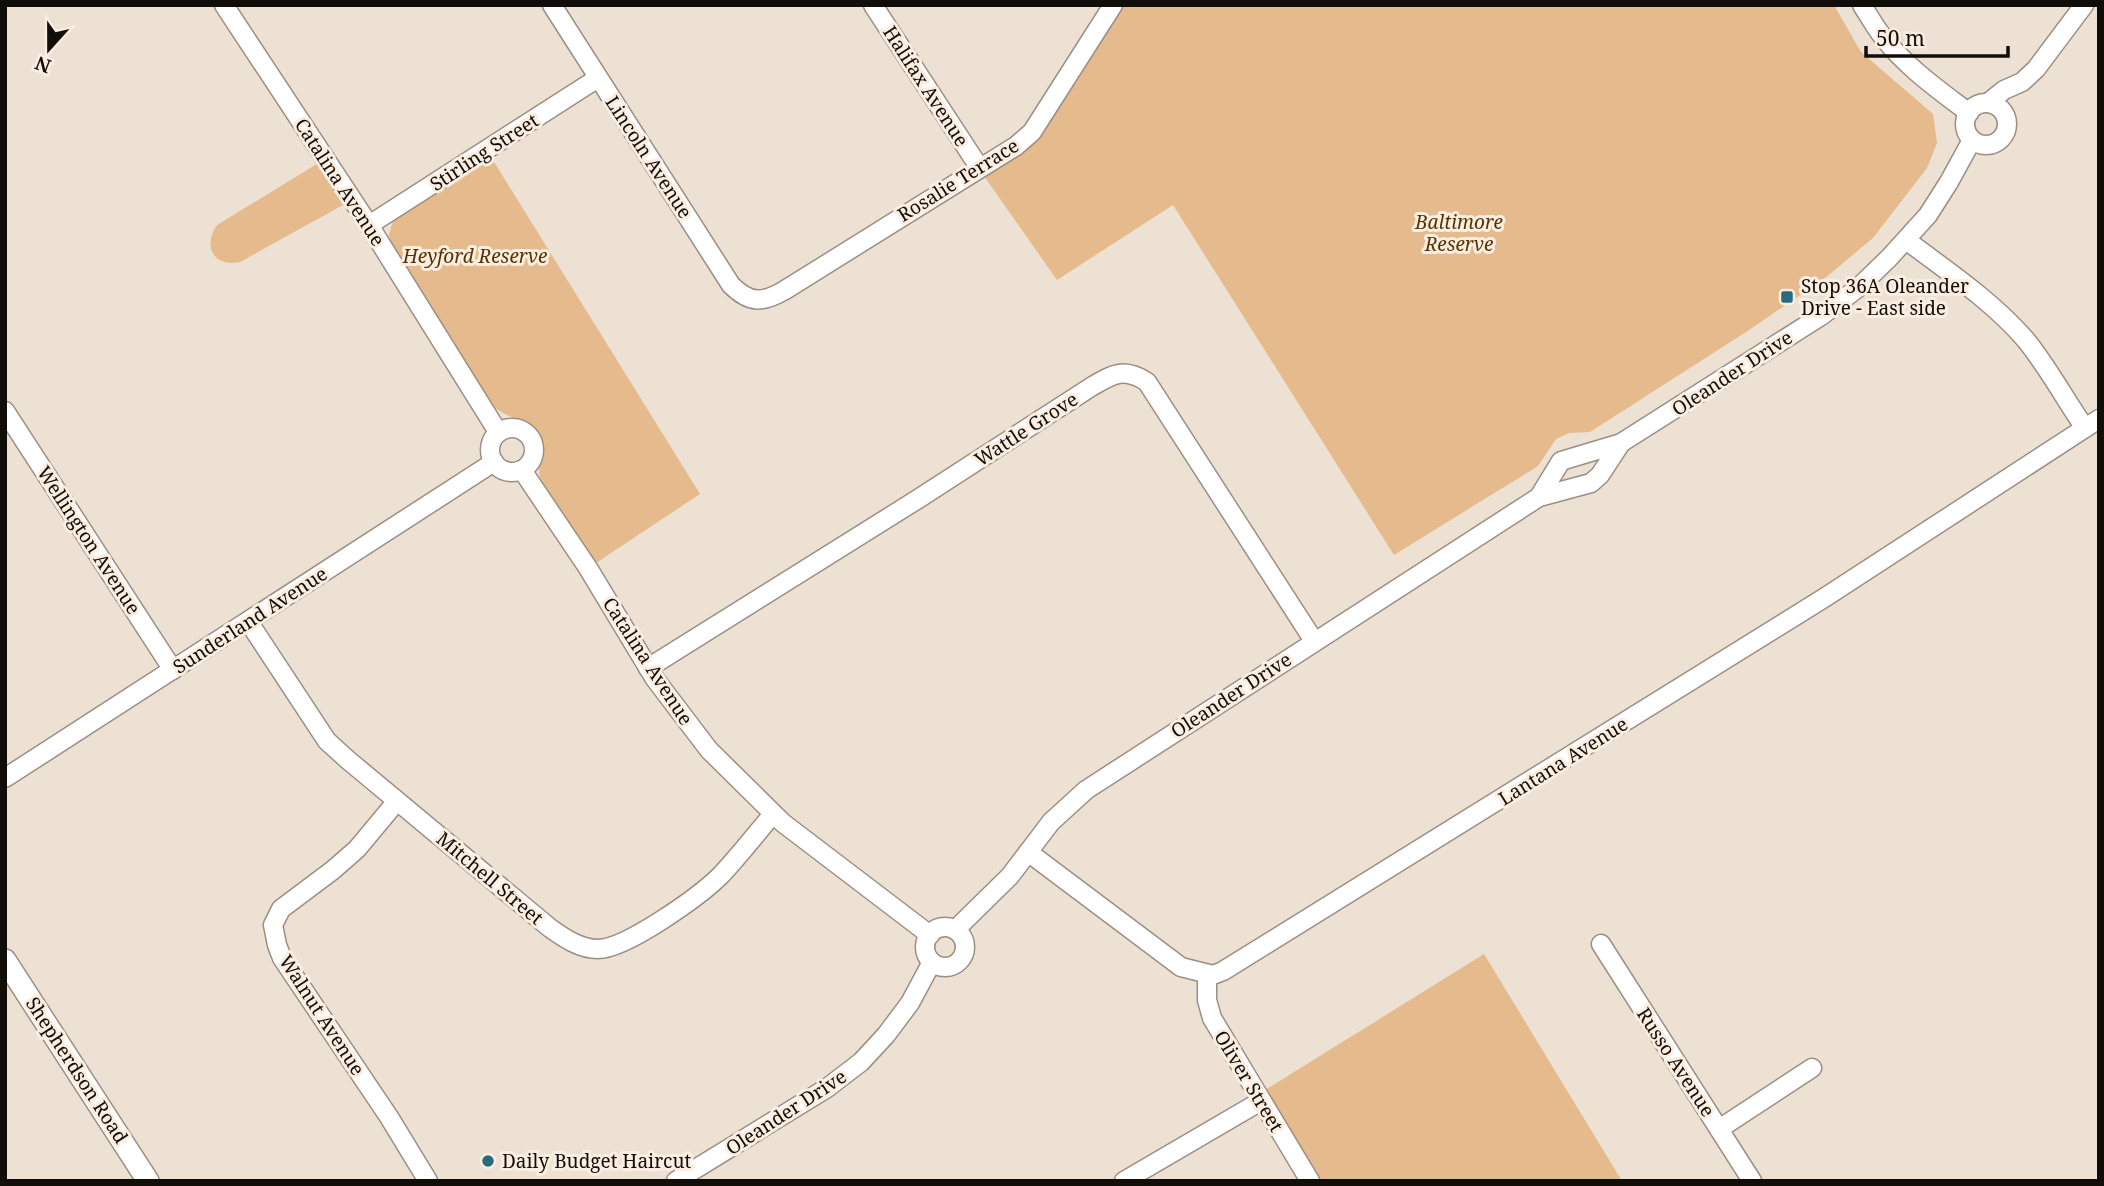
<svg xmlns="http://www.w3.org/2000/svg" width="2104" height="1186" font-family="'Noto Serif',serif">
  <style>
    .green { fill: #e5ba8c }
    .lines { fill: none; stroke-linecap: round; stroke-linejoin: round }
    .minor-casing { stroke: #9b8f84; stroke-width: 21 }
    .tertiary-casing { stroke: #9b8f84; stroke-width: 24 }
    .minor { stroke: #fff; stroke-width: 18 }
    .tertiary { stroke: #fff; stroke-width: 21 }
    .poi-dot { fill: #286b7d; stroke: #fbeee1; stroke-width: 2.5 }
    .labels { text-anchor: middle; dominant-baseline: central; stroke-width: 6; stroke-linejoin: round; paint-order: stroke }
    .street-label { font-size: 19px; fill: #110d09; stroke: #fbeee1 }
    .park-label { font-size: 19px; font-style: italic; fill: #573300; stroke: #fbeee1 }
    .poi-label { font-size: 19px; fill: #110d09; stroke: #fbeee1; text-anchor: start }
  </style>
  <rect width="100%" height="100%" fill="#ede1d4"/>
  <g class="green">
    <path d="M 1123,5 L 1834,5 L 1861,52 L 1933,114 L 1937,143 L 1927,168 L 1873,238 L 1825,278 L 1746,332 L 1590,432 L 1569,433 L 1556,439 L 1538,466 L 1394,555 L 1173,205 L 1057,280 L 984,176 L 1019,152 L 1050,121 Z"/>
    <path d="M 491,157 L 700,494 L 596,563 L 540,478 C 537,467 543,456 541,445 C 536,422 509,419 494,407 L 391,246 L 389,234 L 393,221 Z"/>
    <path d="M 325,159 L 352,200 L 240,262 C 214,268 202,246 217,225 Z"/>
    <path d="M 1484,954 L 1622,1181 L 1310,1181 L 1257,1095 Z"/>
  </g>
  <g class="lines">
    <g class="minor-casing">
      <g id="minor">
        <path d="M 224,5 L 369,225 L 498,432"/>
        <path d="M 552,5 L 731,285 C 750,304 763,303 785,290 L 1016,146 L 1032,132 L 1113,5"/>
        <path d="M 873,5 L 979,167"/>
        <path d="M 1862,5 C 1869,16 1875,27 1883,37 C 1906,67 1939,90 1969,113"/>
        <circle cx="1986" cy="124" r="21"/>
        <path d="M 1988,103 L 2004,90 L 2022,82 L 2036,69 L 2084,5"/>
        <path d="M 369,225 L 598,78"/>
        <path d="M 1906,240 C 1947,271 1991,300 2025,339 C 2046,364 2066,401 2085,428"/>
        <path d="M 5,411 L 173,670"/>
        <circle cx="512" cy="450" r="22"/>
        <path d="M 522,470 L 588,568 L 655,679 L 709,750 L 783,823 L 930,935"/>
        <path d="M 1539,497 L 1561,461 L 1621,443 L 1821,316 L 1859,287 L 1889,258 L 1928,215 L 1949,182 L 1972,140"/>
        <path d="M 248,621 L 327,741 L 348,760 L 550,928 C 564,938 580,949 598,949 C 626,949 700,896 721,875 C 739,856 756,834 773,814"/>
        <path d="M 648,668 L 918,499 L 1091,387 C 1113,374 1124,367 1147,382 L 1314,641"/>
        <path d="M 5,778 L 494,462"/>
        <path d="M 397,801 L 357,849 L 333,870 L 281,909 L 273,925 L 277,945 L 282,958 L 389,1117 L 428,1181"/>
        <path d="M 1028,852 L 1181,967 L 1213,975 L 1223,971 L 1824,598 L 2099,419"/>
        <circle cx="945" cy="947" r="20"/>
        <path d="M 955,930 L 1010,876 L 1051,822 L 1086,790 L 1539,497 L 1591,483 L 1600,475 L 1621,443"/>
        <path d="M 1601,944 L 1752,1181"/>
        <path d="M 1207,974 L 1207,1000 L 1212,1018 L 1310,1181"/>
        <path d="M 1719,1129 L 1812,1068"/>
        <path d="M 676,1181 L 827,1088 L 861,1062 L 886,1035 L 910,1003 L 932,962"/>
        <path d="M 1124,1181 L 1261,1101"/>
      </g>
    </g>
    <g class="tertiary-casing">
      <path id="tertiary" d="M 5,960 L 148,1181"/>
    </g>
    <use href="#minor" class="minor"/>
    <use href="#tertiary" class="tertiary"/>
  </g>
  <g class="poi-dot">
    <rect x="1780" y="290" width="14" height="14" rx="3.5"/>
    <circle cx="488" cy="1161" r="7"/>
  </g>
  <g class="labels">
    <g class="street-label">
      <text transform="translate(926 86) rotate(57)">Halifax Avenue</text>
      <text transform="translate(484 152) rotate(-33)">Stirling Street</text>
      <text transform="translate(649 157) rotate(57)">Lincoln Avenue</text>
      <text transform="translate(958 180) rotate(-32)">Rosalie Terrace</text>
      <text transform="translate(340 182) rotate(57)">Catalina Avenue</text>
      <text transform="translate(1732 373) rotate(-33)">Oleander Drive</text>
      <text transform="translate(1026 429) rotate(-33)">Wattle Grove</text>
      <text transform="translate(89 540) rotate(57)">Wellington Avenue</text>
      <text transform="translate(250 620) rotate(-33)">Sunderland Avenue</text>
      <text transform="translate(648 661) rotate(57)">Catalina Avenue</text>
      <text transform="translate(1231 695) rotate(-33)">Oleander Drive</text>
      <text transform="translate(1563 761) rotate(-32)">Lantana Avenue</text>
      <text transform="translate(490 878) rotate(40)">Mitchell Street</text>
      <text transform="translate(322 1015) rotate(57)">Walnut Avenue</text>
      <text transform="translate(1676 1062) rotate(57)">Russo Avenue</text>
      <text transform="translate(77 1070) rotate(57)">Shepherdson Road</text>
      <text transform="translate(1249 1081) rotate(59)">Oliver Street</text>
      <text transform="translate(786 1112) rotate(-33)">Oleander Drive</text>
    </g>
    <g class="park-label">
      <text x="1459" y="222">Baltimore<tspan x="1459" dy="22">Reserve</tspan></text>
      <text x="475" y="256">Heyford Reserve</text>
    </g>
    <g class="poi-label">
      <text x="1801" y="286">Stop 36A Oleander<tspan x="1801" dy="22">Drive - East side</tspan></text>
      <text x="502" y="1161">Daily Budget Haircut</text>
    </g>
  </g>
  <rect width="2104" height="1186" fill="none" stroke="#110d09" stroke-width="14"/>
  <g transform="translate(49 49) rotate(201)" stroke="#fbeee1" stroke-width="5" paint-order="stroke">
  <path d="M0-5L12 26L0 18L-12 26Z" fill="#110d09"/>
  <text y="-10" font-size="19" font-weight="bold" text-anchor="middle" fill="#110d09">N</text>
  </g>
  <path d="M1866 46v10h142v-10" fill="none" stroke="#110d09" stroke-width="3.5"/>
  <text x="1876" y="46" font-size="21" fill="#110d09" stroke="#fbeee1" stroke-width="5" paint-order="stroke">50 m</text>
</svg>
